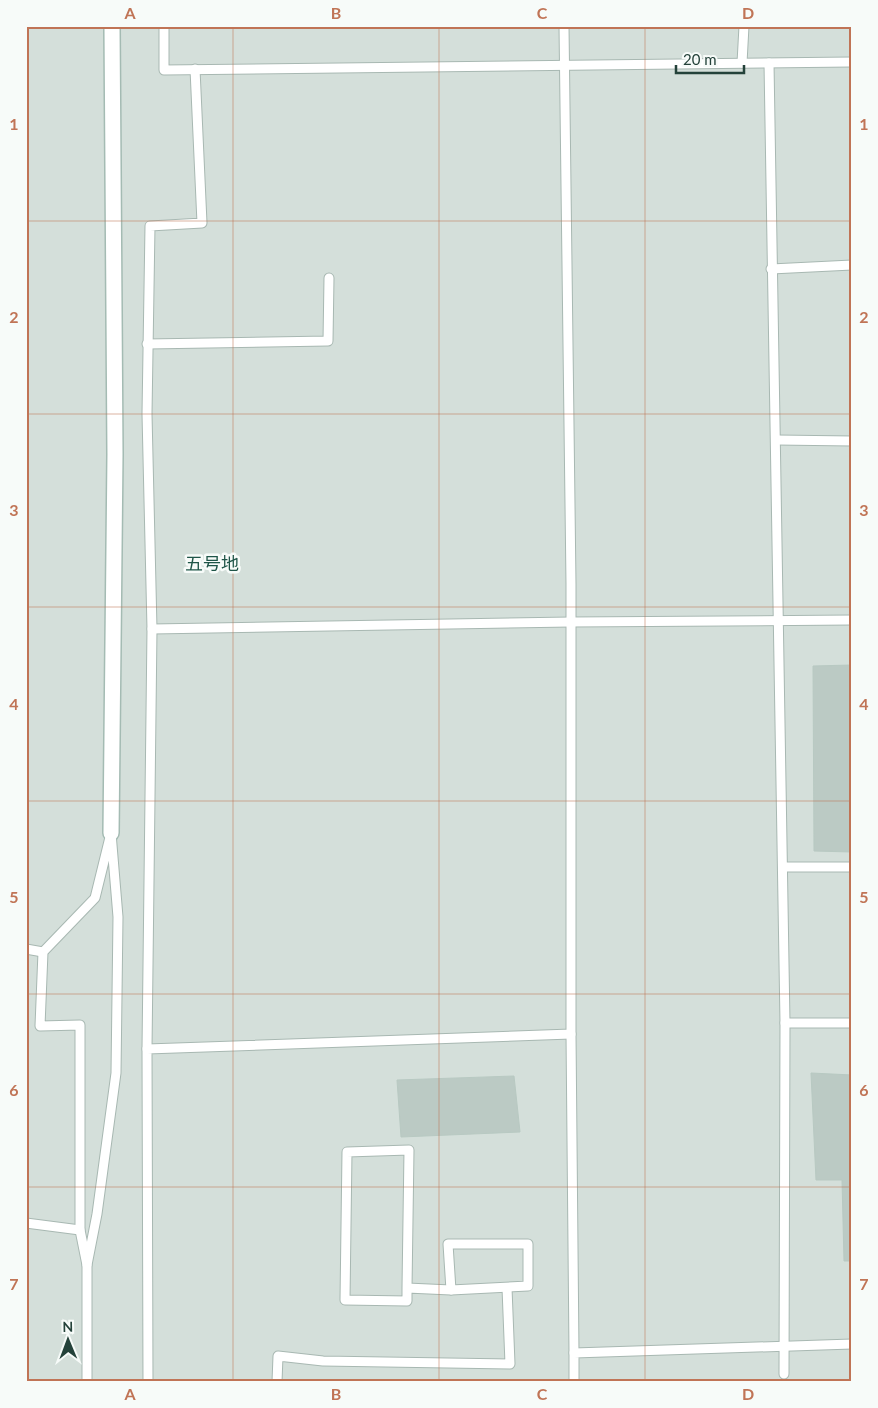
<svg xmlns="http://www.w3.org/2000/svg" width="878" height="1408" font-family="Lato,'Noto Sans JP',sans-serif">
  <style>
    .built { fill: #d4dfda }
    .building { fill: #bbcac4; stroke: #b8c9c2 }
    .lines { fill: none; stroke-linecap: round; stroke-linejoin: round }
    .lane-casing { stroke: #a8b8b2; stroke-width: 11 }
    .secondary-casing { stroke: #a4bbb3; stroke-width: 18 }
    .lane { stroke: #fff; stroke-width: 9 }
    .secondary { stroke: #fff; stroke-width: 15 }
    .grid { fill: none; stroke: #c07456; stroke-width: 1; stroke-opacity: 0.55 }
    .labels { text-anchor: middle; dominant-baseline: central; stroke-width: 5; stroke-linejoin: round; paint-order: stroke }
    .quarter-label { font-size: 18px; fill: #1f5548; stroke: #f7fbf9 }
    .neatline { fill: none; stroke: #c07456; stroke-width: 2 }
    .grid-label { font-size: 16px; text-anchor: middle; font-weight: bold; fill: #c07456 }
  </style>
  <rect width="100%" height="100%" fill="#e6efeb"/>
  <rect class="built" x="26" y="26" width="826" height="1356"/>
  <g class="building">
    <path d="M 852,665 L 852,852 L 814,851 L 813,666 Z"/>
    <path d="M 811,1073 L 852,1075 L 852,1261 L 844,1261 L 842,1180 L 816,1180 Z"/>
    <path d="M 514,1076 L 520,1132 L 401,1137 L 397,1080 Z"/>
  </g>
  <g class="lines">
    <g class="lane-casing">
      <g id="lane">
        <path d="M 164,26 L 164,70 L 852,62"/>
        <path d="M 742,63 L 744,26"/>
        <path d="M 769,63 L 785,1023 L 784,1374"/>
        <path d="M 771,269 L 852,265"/>
        <path d="M 147,344 L 328,341 L 329,278"/>
        <path d="M 777,440 L 852,441"/>
        <path d="M 152,629 L 571,622 L 852,620"/>
        <path d="M 111,833 L 118,917 L 116,1073 L 97,1214 L 87,1265 L 80,1230 L 80,1025 L 40,1026 L 43,952 L 95,898 Z"/>
        <path d="M 783,867 L 852,867"/>
        <path d="M 26,949 L 43,952"/>
        <path d="M 785,1023 L 852,1023"/>
        <path d="M 571,1034 L 574,1353"/>
        <path d="M 147,1049 L 152,629 L 147,414 L 150,226 L 202,223 L 195,69"/>
        <path d="M 26,1223 L 80,1230"/>
        <path d="M 448,1244 L 528,1244 L 528,1286 L 451,1290 Z"/>
        <path d="M 407,1288 L 409,1150 L 347,1152 L 345,1300 L 407,1301 L 407,1288 L 451,1290"/>
        <path d="M 87,1382 L 87,1265"/>
        <path d="M 148,1382 L 147,1049 L 571,1034 L 571,584 L 564,26"/>
        <path d="M 277,1382 L 278,1356 L 323,1361 L 510,1364 L 507,1288"/>
        <path d="M 574,1382 L 574,1353 L 852,1344"/>
      </g>
    </g>
    <g class="secondary-casing">
      <path id="secondary" d="M 111,833 L 115,454 L 112,26"/>
    </g>
    <use href="#lane" class="lane"/>
    <use href="#secondary" class="secondary"/>
  </g>
  <path class="grid" d="M 233,26 L 233,1382M 439,26 L 439,1382M 645,26 L 645,1382M 26,221 L 852,221M 26,414 L 852,414M 26,607 L 852,607M 26,801 L 852,801M 26,994 L 852,994M 26,1187 L 852,1187"/>
  <g class="labels">
    <g class="quarter-label">
      <text x="212" y="563">五号地</text>
    </g>
  </g>
  <rect width="878" height="1408" fill="none" stroke="#f7fbf9" stroke-width="55"/>
  <g transform="translate(68 1340) rotate(359)" stroke="#f7fbf9" stroke-width="4" paint-order="stroke">
  <path d="M0-4L9 19L0 12L-9 19Z" fill="#24423a"/>
  <text y="-8" font-size="14" font-weight="bold" text-anchor="middle" fill="#24423a">N</text>
  </g>
  <path d="M676 65v8h68v-8" fill="none" stroke="#24423a" stroke-width="2.5"/>
  <text x="683" y="65" font-size="15" fill="#24423a" stroke="#f7fbf9" stroke-width="4" paint-order="stroke">20 m</text>
  <rect x="28" y="28" width="822" height="1352" class="neatline"/>
  <g class="grid-label">
    <text x="130" y="19">A</text>
    <text x="336" y="19">B</text>
    <text x="542" y="19">C</text>
    <text x="748" y="19">D</text>
    <text x="14" y="130">1</text>
    <text x="864" y="130">1</text>
    <text x="14" y="323">2</text>
    <text x="864" y="323">2</text>
    <text x="14" y="516">3</text>
    <text x="864" y="516">3</text>
    <text x="14" y="710">4</text>
    <text x="864" y="710">4</text>
    <text x="14" y="903">5</text>
    <text x="864" y="903">5</text>
    <text x="14" y="1096">6</text>
    <text x="864" y="1096">6</text>
    <text x="14" y="1290">7</text>
    <text x="864" y="1290">7</text>
    <text x="130" y="1400">A</text>
    <text x="336" y="1400">B</text>
    <text x="542" y="1400">C</text>
    <text x="748" y="1400">D</text>
  </g>
</svg>
